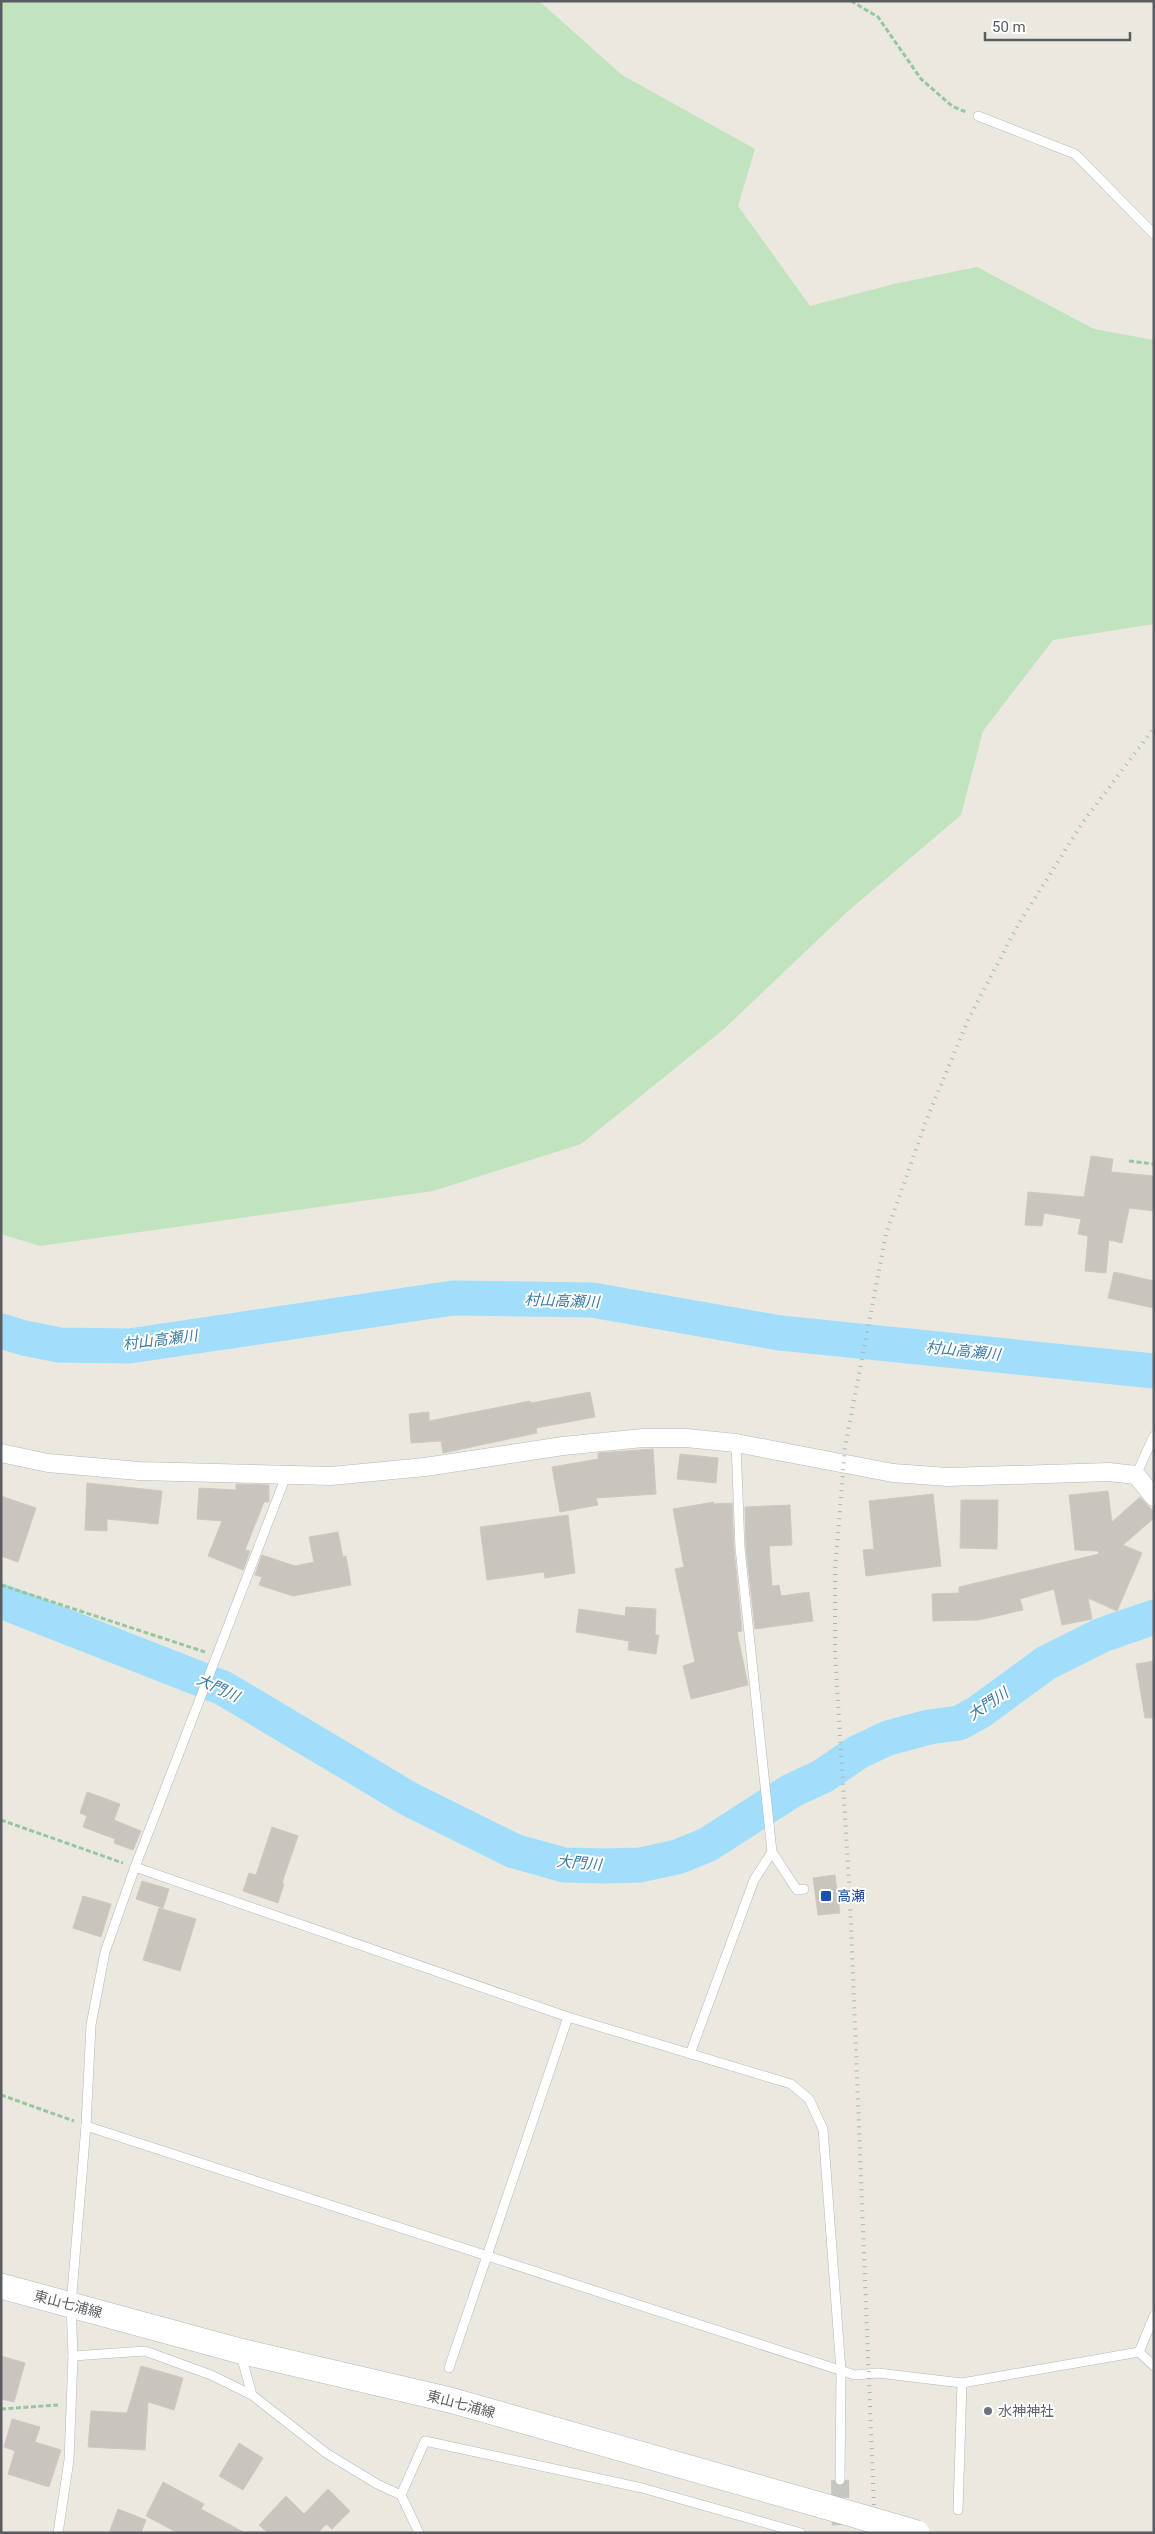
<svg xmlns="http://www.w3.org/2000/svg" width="1155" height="2534" font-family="Roboto,'Noto Sans JP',sans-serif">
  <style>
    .green { fill: #c1e3bd }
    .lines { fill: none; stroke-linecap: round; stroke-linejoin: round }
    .river { stroke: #a0defc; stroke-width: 35 }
    .building { fill: #c8c5bf; stroke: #d0c8bf }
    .minor-tunnel { stroke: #c6c5c0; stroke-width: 18; stroke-dasharray: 18 9; stroke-linecap: butt }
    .service-casing { stroke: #b3b7bb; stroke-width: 10 }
    .minor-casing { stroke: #b3b7bb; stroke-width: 19 }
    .secondary-casing { stroke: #b2b6bb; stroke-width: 26 }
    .path { stroke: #97c69f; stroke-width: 3; stroke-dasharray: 5 2.5; stroke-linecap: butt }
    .service { stroke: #fff; stroke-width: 9 }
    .minor { stroke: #fff; stroke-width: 18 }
    .secondary { stroke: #fff; stroke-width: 25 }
    .rail { stroke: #b1b2b2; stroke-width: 4; stroke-dasharray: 1 6; stroke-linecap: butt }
    .secondary-bridge-casing { stroke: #b2b6bb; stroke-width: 26; stroke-linecap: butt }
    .secondary-bridge { stroke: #fff; stroke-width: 25 }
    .transit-dot { fill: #1a4fb4; stroke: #fff; stroke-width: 2 }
    .worship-dot { fill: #6b7280; stroke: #fff; stroke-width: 2 }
    .labels { text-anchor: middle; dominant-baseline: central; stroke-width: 4; stroke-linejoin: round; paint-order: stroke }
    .transit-label { font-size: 14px; fill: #164399; stroke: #fff; text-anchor: start }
    .street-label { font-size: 14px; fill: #595d61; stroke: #fff }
    .worship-label { font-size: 14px; fill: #5b616d; stroke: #fff; text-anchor: start }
    .water-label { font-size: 15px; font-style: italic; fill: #3c7aa3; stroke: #fff }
  </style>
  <rect width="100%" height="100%" fill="#ebe8e0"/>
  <path class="green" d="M 1,1 L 539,1 L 622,75 L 755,149 L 738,206 L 810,306 L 894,284 L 977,267 L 1094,329 L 1154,340 L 1154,624 L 1053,640 L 983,731 L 961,815 L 847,912 L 724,1029 L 581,1144 L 433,1191 L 40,1246 L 1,1234 Z"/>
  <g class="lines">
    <g class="river">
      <path d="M 1,1331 L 24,1338 L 59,1345 L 129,1346 L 453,1298 L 592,1300 L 780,1333 L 1154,1371"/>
      <path d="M 1,1601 L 223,1688 L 409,1799 L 514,1851 L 564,1865 L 607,1866 L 640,1865 L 677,1857 L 707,1845 L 791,1791 L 823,1776 L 858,1752 L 888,1738 L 929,1727 L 959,1723 L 979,1712 L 1046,1663 L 1102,1635 L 1154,1617"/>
    </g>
  </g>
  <g class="building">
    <path d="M 1091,1156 L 1113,1159 L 1111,1172 L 1154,1176 L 1154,1211 L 1129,1208 L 1122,1243 L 1109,1240 L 1106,1273 L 1085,1271 L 1088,1236 L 1078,1234 L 1081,1219 L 1044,1213 L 1042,1226 L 1025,1225 L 1028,1192 L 1084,1197 Z"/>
    <path d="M 1114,1272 L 1154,1281 L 1154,1308 L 1108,1298 Z"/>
    <path d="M 590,1392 L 595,1417 L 536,1428 L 537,1433 L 443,1453 L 441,1441 L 411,1443 L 409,1414 L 429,1412 L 429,1421 L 530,1401 L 531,1403 Z"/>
    <path d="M 653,1449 L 656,1494 L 596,1498 L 598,1505 L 560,1512 L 552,1467 L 598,1459 L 598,1453 Z"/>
    <path d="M 680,1454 L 718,1458 L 716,1483 L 677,1479 Z"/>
    <path d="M 87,1483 L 162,1491 L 158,1524 L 107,1519 L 107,1531 L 85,1530 Z"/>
    <path d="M 236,1484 L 269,1485 L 269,1502 L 264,1502 L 245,1550 L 250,1551 L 243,1570 L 208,1556 L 222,1521 L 197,1519 L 199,1488 L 236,1490 Z"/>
    <path d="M 1108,1491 L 1112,1522 L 1140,1497 L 1154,1512 L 1154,1518 L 1123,1545 L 1142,1553 L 1117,1611 L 1088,1598 L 1092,1619 L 1062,1625 L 1054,1589 L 1020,1599 L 1023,1610 L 979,1620 L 933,1621 L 932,1594 L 959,1593 L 959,1587 L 1099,1554 L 1098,1551 L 1075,1550 L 1069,1495 Z"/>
    <path d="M 933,1494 L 941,1566 L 866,1576 L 863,1550 L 874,1549 L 869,1501 Z"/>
    <path d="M 1,1496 L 36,1508 L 18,1562 L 1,1556 Z"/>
    <path d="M 961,1500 L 998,1500 L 997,1549 L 960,1548 Z"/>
    <path d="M 714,1502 L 713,1504 L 732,1503 L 734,1549 L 742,1631 L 737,1632 L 748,1685 L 691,1699 L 683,1666 L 695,1662 L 675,1569 L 684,1567 L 673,1509 Z"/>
    <path d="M 790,1505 L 792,1545 L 769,1546 L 772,1586 L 779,1585 L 781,1596 L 809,1592 L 813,1621 L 755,1629 L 746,1548 L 745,1507 Z"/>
    <path d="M 568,1515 L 575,1573 L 545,1578 L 544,1572 L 487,1580 L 480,1527 Z"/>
    <path d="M 338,1532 L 343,1557 L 346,1556 L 351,1585 L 293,1596 L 259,1585 L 262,1577 L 255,1575 L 262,1555 L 295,1566 L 314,1562 L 309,1537 Z"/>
    <path d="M 626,1607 L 656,1609 L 655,1635 L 659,1635 L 656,1654 L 628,1650 L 629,1641 L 576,1632 L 579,1609 L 625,1616 Z"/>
    <path d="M 1154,1661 L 1154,1718 L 1145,1718 L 1136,1664 Z"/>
    <path d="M 87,1792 L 120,1804 L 114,1820 L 141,1831 L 133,1850 L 114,1843 L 115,1839 L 83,1827 L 87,1816 L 80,1813 Z"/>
    <path d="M 272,1827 L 298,1836 L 282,1883 L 284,1884 L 278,1903 L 243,1891 L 249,1873 L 256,1875 Z"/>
    <path d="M 835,1875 L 840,1913 L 818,1915 L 813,1878 Z"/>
    <path d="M 142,1881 L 169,1889 L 163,1908 L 136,1899 Z"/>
    <path d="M 83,1896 L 111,1904 L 101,1937 L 73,1928 Z"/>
    <path d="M 159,1908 L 196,1919 L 180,1971 L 143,1960 Z"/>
    <path d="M 1,2356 L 25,2363 L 14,2402 L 1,2399 Z"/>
    <path d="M 141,2366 L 183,2378 L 174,2410 L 148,2402 L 145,2450 L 88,2447 L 91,2411 L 127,2413 Z"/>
    <path d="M 12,2419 L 40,2427 L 35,2442 L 61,2450 L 49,2487 L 8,2474 L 15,2451 L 4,2447 Z"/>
    <path d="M 239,2443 L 263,2458 L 243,2490 L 219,2476 Z"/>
    <path d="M 163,2482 L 204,2504 L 201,2509 L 245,2533 L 178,2533 L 146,2516 Z"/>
    <path d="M 328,2489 L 350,2511 L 332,2529 L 326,2524 L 318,2533 L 268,2533 L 259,2525 L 286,2496 L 304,2514 Z"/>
    <path d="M 118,2509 L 146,2520 L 141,2533 L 109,2533 Z"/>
  </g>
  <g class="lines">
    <path class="minor-tunnel" d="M 840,2480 L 841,2533"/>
    <g class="service-casing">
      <g id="service">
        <path d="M 978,116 L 1075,154 L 1154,234"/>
        <path d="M 736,1443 L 740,1548 L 772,1852 L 797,1890 L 804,1889"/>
        <path d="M 1136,1475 L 1154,1436"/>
        <path d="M 135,1867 L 286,1476"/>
        <path d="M 690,2054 L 754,1880 L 772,1852"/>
        <path d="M 86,2126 L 855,2375 L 878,2373 L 962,2383 L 1139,2352 L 1154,2316"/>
        <path d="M 1139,2352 L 1154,2366"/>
        <path d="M 241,2355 L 252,2395"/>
        <path d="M 73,2356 L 145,2351 L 211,2375 L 252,2395 L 326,2453 L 377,2484 L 401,2495 L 419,2533"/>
        <path d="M 449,2368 L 568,2017"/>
        <path d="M 401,2495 L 425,2441 L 642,2488 L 801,2533"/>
        <path d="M 958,2510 L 962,2383"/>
        <path d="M 58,2533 L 69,2460 L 73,2356 L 71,2305 L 86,2126 L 91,2025 L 105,1952 L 135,1867 L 568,2017 L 791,2084 L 809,2099 L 823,2129 L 841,2371 L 840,2480"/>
      </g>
    </g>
    <g class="minor-casing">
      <path id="minor" d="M 1,1453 L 48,1463 L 139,1471 L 331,1476 L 425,1467 L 563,1446 L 643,1438 L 686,1438 L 736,1443 L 893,1473 L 948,1477 L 1109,1472 L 1136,1475 L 1154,1497"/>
    </g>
    <g class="secondary-casing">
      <path id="secondary" d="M 1,2286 L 240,2351 L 450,2400 L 824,2506"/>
    </g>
    <g class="path">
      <path d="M 851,1 L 878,17 L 921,79 L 952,106 L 966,112"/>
      <path d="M 1129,1161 L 1154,1164"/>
      <path d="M 1,1585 L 205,1652"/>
      <path d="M 1,1820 L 123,1863"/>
      <path d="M 1,2095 L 74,2121"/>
      <path d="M 1,2409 L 58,2405"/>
    </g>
    <use href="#service" class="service"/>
    <use href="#minor" class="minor"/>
    <use href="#secondary" class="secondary"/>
    <path class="rail" d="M 875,2533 L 850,1899 L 835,1653 L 835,1571 L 845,1447 L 886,1234 L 926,1121 L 968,1020 L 1018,925 L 1083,822 L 1154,728"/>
    <g class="secondary-bridge-casing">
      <path id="secondary-bridge" d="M 824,2506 L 917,2533"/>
    </g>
    <use href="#secondary-bridge" class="secondary-bridge"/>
  </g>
  <rect class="transit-dot" x="820" y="1890" width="12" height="12" rx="2.5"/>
  <circle class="worship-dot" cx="988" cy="2411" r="5"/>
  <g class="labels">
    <g class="transit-label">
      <text x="837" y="1896">高瀬</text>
    </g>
    <g class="street-label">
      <text transform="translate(68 2304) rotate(15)">東山七浦線</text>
      <text transform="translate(461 2404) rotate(15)">東山七浦線</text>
    </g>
    <g class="worship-label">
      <text x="998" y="2411">水神神社</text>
    </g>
    <g class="water-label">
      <text transform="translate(562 1301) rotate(2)">村山高瀬川</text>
      <text transform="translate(160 1340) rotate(-7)">村山高瀬川</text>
      <text transform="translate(963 1351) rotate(6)">村山高瀬川</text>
      <text transform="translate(218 1688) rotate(25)">大門川</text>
      <text transform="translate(988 1704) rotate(-34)">大門川</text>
      <text transform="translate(579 1863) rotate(5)">大門川</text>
    </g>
  </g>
  <rect width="1155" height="2534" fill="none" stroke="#595d61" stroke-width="5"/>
  <path d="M985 32v8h145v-8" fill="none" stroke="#595d61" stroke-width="2.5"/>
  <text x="992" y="32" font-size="15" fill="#595d61" stroke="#ffffff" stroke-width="4" paint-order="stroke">50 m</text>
</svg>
